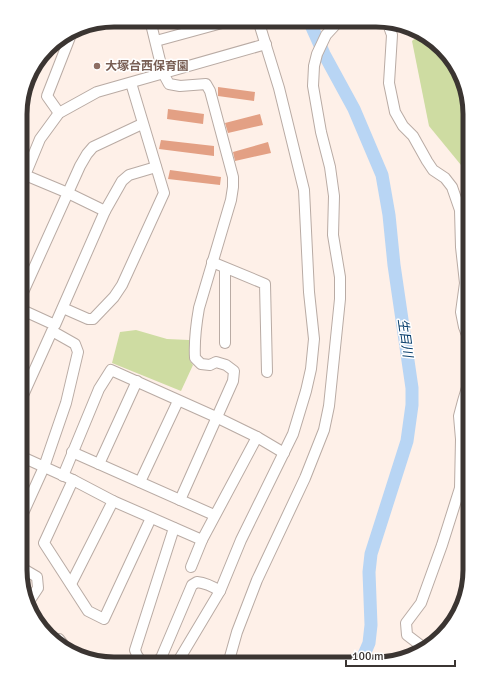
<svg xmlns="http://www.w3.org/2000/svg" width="490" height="684" font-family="Signika,'Noto Sans JP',sans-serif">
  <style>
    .green { fill: #cedca2 }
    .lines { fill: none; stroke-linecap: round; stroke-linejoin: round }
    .river { stroke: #b8d5f4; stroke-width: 13 }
    .building { fill: #e3a084 }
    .minor-casing { stroke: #b9aba4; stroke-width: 12 }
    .minor { stroke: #fff; stroke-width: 10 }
    .education-dot { fill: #8d6e63; stroke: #fff; stroke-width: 1.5 }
    .labels { text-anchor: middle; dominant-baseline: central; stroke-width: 3; stroke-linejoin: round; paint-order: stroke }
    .education-label { font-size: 12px; font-weight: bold; fill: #785e54; stroke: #fff; text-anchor: start }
    .water-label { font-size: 13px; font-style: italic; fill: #083e6c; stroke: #fff }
    .rim { fill: none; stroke: #3b3532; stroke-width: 5 }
  </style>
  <rect width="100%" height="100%" fill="#fef0e8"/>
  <g class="green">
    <path d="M 420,34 L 433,39 L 460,73 L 470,114 L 470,176 L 429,126 L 412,41 Z"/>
    <path d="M 136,330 L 167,339 L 189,340 L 190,361 L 193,365 L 181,391 L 112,363 L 120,332 Z"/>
  </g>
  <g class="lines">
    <path class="river" d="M 312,22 L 311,25 L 324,54 L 354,109 L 382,175 L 389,215 L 394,265 L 412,388 L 412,405 L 407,441 L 371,554 L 369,572 L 371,625 L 369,643 L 360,664"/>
  </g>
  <g class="building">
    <path d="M 218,87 L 255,92 L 254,101 L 218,96 Z"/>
    <path d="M 168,109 L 204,114 L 203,124 L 167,119 Z"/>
    <path d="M 260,114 L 263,125 L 228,133 L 225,123 Z"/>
    <path d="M 161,140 L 214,146 L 214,156 L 159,149 Z"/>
    <path d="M 268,142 L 271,153 L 235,161 L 233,152 Z"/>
    <path d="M 170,170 L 221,177 L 220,185 L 168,179 Z"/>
  </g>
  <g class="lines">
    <g class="minor-casing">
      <g id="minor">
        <path d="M 382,21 L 388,24 L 392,35 L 389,83 L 395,112 L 403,126 L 413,136 L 427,161 L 433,170 L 445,178 L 452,187 L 460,210 L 461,247 L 465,283 L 461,312 L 464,327 L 470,343"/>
        <path d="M 151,24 L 163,73 L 169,84 L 180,86 L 206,84 L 210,91 L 233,177 L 233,187 L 231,200 L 199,308 C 196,325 194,341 195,358 L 201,364 L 210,365 L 216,362 L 226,365 L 234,371 L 233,381 L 180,500"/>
        <path d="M 156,41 L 222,23"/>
        <path d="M 59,113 L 47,96 L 72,32"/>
        <path d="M 25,175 L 68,193 L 105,211"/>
        <path d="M 21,185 L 40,139 L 59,113 L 97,92 L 266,44"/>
        <path d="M 212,262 L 265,284 L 267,372"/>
        <path d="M 225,268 L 225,343"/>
        <path d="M 20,299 L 80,166 L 87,154 L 93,147 L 142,124"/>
        <path d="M 63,308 L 88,319 L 93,319 L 114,297 L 122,285 L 164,193 L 131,83"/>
        <path d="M 20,309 L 55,325 L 105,211 L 122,181 L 129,175 L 156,167"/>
        <path d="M 72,452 L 214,515"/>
        <path d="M 20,456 L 73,480 L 113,501 L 202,540 L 257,437"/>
        <path d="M 99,464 L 137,381"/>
        <path d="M 63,476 L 99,389 L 111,370 L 216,417 L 257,437 L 284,453"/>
        <path d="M 73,480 L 44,543 L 88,611 L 104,619 L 151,518"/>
        <path d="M 140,482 L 178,401"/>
        <path d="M 20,520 L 44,467 L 66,403 L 78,352 L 75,344 L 52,331 L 20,402"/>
        <path d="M 20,567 L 37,577 L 38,588 L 28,603"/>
        <path d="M 191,567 L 202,540"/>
        <path d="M 71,584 L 113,501"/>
        <path d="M 54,641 L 59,639 L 66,648"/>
        <path d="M 424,648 L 407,635 L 406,623 L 421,603 L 442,545 L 460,488 L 461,439 L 459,416 L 463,401 L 470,378"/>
        <path d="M 147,663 C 140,661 137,657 135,650 L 174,528"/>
        <path d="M 149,663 L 156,662 L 161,658 L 192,585 L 197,582 C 206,583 212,586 220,591"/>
        <path d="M 177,663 L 220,591 L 241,540 L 293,434 L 306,391 L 311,369 L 314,339 L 309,292 L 304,190 L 279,88 L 259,23"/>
        <path d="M 228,664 L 237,632 L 257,580 L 305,478 L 324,430 L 329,406 L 340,299 L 340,277 L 333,235 L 334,196 L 330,167 L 321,132 L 313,86 L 314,66 L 317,54 L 326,35 L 338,22"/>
      </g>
    </g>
    <use href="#minor" class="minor"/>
  </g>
  <circle class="education-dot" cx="97" cy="66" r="4"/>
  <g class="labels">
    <g class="education-label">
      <text x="105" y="66">大塚台西保育園</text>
    </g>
    <g class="water-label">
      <text transform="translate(405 338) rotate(82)">生目川</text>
    </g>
  </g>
  <path d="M0 0H490V684H0ZM114 27H376A87 87 0 0 1 463 114V570A87 87 0 0 1 376 657H114A87 87 0 0 1 27 570V114A87 87 0 0 1 114 27Z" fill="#fff" fill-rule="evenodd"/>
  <path class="rim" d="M114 27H376A87 87 0 0 1 463 114V570A87 87 0 0 1 376 657H114A87 87 0 0 1 27 570V114A87 87 0 0 1 114 27Z"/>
  <path d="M346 660v6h109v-6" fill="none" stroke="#3b3532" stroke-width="2"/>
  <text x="352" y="660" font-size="12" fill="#3b3532" stroke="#ffffff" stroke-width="3" paint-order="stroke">100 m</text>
</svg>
